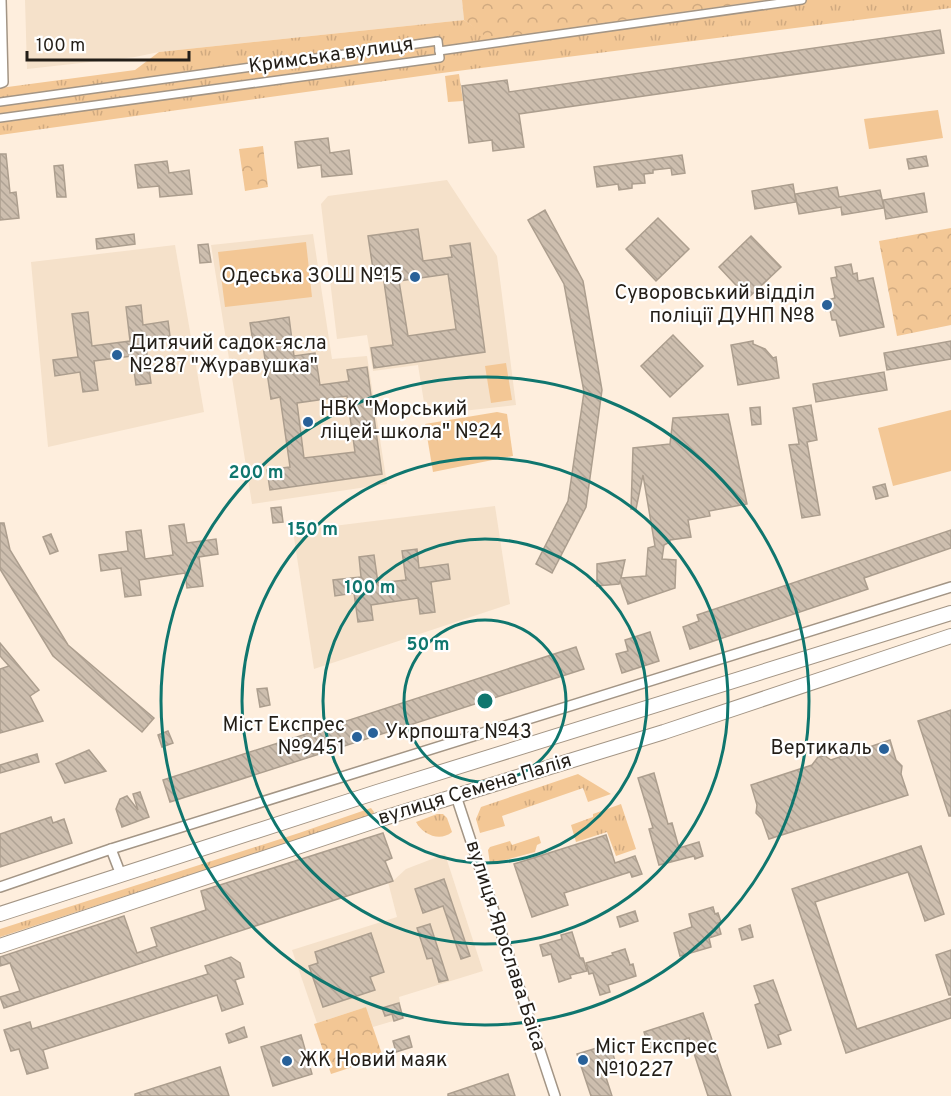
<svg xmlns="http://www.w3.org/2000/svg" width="951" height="1096" font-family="Overpass,sans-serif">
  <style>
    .built { fill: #f5e1ca }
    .grass { fill: url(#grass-tufts) }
    .park { fill: url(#park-crowns) }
    .pitch { fill: #f3c795 }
    .building { fill: url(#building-back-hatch); stroke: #ac9e8e; stroke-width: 1.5; fill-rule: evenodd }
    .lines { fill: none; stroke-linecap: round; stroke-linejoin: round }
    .pedestrian-casing { stroke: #a39585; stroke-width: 10 }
    .minor-casing { stroke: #a39585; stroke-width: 12 }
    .primary-casing { stroke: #a39585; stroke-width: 16 }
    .pedestrian { stroke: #fff; stroke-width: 7 }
    .minor { stroke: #fff; stroke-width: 9 }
    .primary { stroke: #fff; stroke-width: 14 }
    .ring { fill: none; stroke: #0f766e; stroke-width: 3 }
    .poi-dot { fill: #286199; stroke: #fff; stroke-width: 2 }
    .labels { text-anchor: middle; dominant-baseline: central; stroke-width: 4.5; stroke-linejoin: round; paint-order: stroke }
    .street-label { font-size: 20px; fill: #231e18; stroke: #fff }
    .poi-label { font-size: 20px; fill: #231e18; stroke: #fff; text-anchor: start }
    .centre { fill: #0f766e; stroke: #fff; stroke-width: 3 }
    .ring-label { font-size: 18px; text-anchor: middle; font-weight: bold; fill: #0f766e; stroke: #fff; stroke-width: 4.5; stroke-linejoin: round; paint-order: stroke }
  </style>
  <defs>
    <pattern id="grass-tufts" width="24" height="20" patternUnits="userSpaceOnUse" patternTransform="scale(1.5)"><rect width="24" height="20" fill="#f3c795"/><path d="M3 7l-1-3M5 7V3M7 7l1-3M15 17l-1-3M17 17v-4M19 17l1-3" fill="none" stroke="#d0aa80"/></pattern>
    <pattern id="park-crowns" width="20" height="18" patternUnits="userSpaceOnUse" patternTransform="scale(1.5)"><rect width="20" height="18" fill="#f3c795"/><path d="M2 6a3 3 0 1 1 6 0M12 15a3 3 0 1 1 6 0" fill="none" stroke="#d0aa80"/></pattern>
    <pattern id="building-back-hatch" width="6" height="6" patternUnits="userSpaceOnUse" patternTransform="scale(1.5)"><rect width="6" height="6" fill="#cdbeae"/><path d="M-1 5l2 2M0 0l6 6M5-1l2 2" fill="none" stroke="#b0a395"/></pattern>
  </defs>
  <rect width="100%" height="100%" fill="#feeedd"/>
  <g class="built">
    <path d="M 25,0 L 462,0 L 464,20 L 159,52 L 135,57 L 27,69 Z"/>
    <path d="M 447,180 L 497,256 L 516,405 L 426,415 L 418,365 L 373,371 L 367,335 L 337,339 L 321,204 L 328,196 Z"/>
    <path d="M 313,234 L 332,359 L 367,356 L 387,484 L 252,504 L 211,245 Z"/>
    <path d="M 175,245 L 204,412 L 48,447 L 31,262 Z"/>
    <path d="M 495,506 L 510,604 L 314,669 L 293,531 Z"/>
    <path d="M 445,854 L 483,971 L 399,997 L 403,1018 L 373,1027 L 366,1007 L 317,1023 L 292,950 L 397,917 L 388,882 L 393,881 L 406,869 Z"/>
  </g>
  <g class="grass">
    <path d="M 768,0 L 951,0 L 951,8 L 442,73 L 0,135 L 0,88 L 135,70 L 159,52 L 464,20 L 490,38 Z"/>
    <path d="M 459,74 L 463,101 L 448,102 L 445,76 Z"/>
    <path d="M 578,774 L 611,794 L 588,802 L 583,788 L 502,816 L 505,826 L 480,833 L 476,819 L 481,807 Z"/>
    <path d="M 621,804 L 636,849 L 616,856 L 607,832 L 576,842 L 571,825 L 593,817 L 593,814 Z"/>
    <path d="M 371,808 L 374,812 L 373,815 L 0,937 L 0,929 L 299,833 Z"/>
    <path d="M 437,814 L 443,814 L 447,818 L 452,832 C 440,842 423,835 416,822 Z"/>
    <path d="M 539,836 L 541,843 L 537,845 L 535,852 L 490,864 L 488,850 L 490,847 L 510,841 L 512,845 Z"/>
  </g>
  <g class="park">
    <path d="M 462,0 L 768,0 L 489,39 L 464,20 Z"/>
    <path d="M 263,146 L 268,187 L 245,191 L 239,149 Z"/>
    <path d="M 951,228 L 951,325 L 897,336 L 879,241 Z"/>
    <path d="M 366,1007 L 383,1057 L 331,1074 L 314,1024 Z"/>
  </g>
  <g class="pitch">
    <path d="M 938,110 L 943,138 L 869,149 L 864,119 Z"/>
    <path d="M 306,242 L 312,297 L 225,307 L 218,252 Z"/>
    <path d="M 506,363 L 512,400 L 491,403 L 485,366 Z"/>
    <path d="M 951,410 L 951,471 L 893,486 L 878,428 Z"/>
    <path d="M 497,412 L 507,414 L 513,456 L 433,472 L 425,424 Z"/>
  </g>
  <g class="building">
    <path d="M 940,30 L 944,53 L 519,114 L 524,147 L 493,151 L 492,140 L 469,143 L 462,86 L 507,80 L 509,92 Z"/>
    <path d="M 328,138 L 330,153 L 349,150 L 352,174 L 322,177 L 321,165 L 298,168 L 295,142 Z"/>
    <path d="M 0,154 L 6,154 L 10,193 L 16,192 L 19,218 L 0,220 Z"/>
    <path d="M 682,155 L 685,173 L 672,175 L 671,168 L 653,170 L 653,173 L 644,174 L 645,183 L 632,184 L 632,188 L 619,190 L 618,184 L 597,187 L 594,167 Z"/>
    <path d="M 926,156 L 928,166 L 909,169 L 907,159 Z"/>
    <path d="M 167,161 L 169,173 L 189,170 L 192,194 L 160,197 L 159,186 L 138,188 L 135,165 Z"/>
    <path d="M 63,165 L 66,197 L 57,197 L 54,166 Z"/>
    <path d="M 793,184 L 796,202 L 755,209 L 752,191 Z"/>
    <path d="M 837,187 L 839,197 L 880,190 L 884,208 L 842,215 L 841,207 L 799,214 L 795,194 Z"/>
    <path d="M 924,193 L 927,212 L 886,219 L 883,200 Z"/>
    <path d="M 545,210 L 583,281 L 602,390 L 586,507 L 552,573 L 536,564 L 568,501 L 584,392 L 564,284 L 528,220 Z"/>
    <path d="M 658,218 L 689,249 L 656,281 L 626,249 Z"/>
    <path d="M 418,229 L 423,261 L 452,257 L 450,246 L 470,243 L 485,352 L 374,368 L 371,348 L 393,345 L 383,275 L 374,276 L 368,236 ZM 448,274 L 456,329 L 408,336 L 399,281 Z"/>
    <path d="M 134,234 L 135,244 L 97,249 L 96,239 Z"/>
    <path d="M 751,236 L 781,267 L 748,298 L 719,267 Z"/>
    <path d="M 208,244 L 211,262 L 200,263 L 198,245 Z"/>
    <path d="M 851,264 L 853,274 L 857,273 L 858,281 L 873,278 L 884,327 L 840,336 L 836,320 L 832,320 L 830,310 L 826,311 L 824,301 L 835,298 L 831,278 L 837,277 L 835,267 Z"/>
    <path d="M 141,305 L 143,325 L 168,321 L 170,336 L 145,340 L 151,383 L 136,385 L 132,356 L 94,361 L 98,390 L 83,392 L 80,372 L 55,376 L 53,360 L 78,357 L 72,314 L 88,312 L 92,346 L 130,341 L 126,307 Z"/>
    <path d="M 289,317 L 294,356 L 315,353 L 320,385 L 349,381 L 347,370 L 367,367 L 382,474 L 270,490 L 267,470 L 290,467 L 280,397 L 271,399 L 263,346 L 254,348 L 250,323 ZM 347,396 L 355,452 L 304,458 L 297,403 Z"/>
    <path d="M 673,335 L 703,366 L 670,397 L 641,366 Z"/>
    <path d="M 753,341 L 753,344 L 765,349 L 773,358 L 776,357 L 779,378 L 738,385 L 731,345 Z"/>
    <path d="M 951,341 L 951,359 L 887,370 L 884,353 Z"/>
    <path d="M 884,372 L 887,390 L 816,402 L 813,384 Z"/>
    <path d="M 811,405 L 817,440 L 807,442 L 820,515 L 802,518 L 789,445 L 799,444 L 793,408 Z"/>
    <path d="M 760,407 L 761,424 L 752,425 L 750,408 Z"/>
    <path d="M 728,414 L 747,504 L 709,511 L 710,516 L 688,520 L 691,537 L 670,540 L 670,542 L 664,545 L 662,559 L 676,560 L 675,588 L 628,604 L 620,581 L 619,584 L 597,586 L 597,564 L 625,560 L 621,578 L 646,576 L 648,548 L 655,546 L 643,475 L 636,509 L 631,509 L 633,448 L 670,444 L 673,418 Z"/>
    <path d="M 885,484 L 888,496 L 876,499 L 873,487 Z"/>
    <path d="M 281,507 L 283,522 L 273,523 L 271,508 Z"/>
    <path d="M 0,523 L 4,523 L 10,550 L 68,645 L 154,718 L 142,732 L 53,656 L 0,569 Z"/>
    <path d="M 184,524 L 187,543 L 216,539 L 218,554 L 199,557 L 203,586 L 187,588 L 185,573 L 139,580 L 141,595 L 125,597 L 121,568 L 101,571 L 99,555 L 128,551 L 126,532 L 141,530 L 145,559 L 173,555 L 169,526 Z"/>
    <path d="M 951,530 L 951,548 L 864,578 L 868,589 L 690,649 L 683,627 L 699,621 L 697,615 Z"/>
    <path d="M 51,534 L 58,551 L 50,554 L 43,537 Z"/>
    <path d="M 417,549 L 419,568 L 448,564 L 450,579 L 431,582 L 435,612 L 420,614 L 418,598 L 371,605 L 373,620 L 358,622 L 354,593 L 335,596 L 333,580 L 361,577 L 359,557 L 374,555 L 378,583 L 406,580 L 402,551 Z"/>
    <path d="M 650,632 L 659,661 L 622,673 L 616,654 L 628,651 L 625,640 Z"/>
    <path d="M 0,643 L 39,690 L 30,696 L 43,721 L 0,733 L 0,669 L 9,666 L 0,656 Z"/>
    <path d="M 576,647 L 584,669 L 170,802 L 163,780 Z"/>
    <path d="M 267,688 L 270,705 L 260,707 L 257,689 Z"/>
    <path d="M 951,710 L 951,816 L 949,816 L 918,721 Z"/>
    <path d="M 168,731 L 173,743 L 162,747 L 158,735 Z"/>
    <path d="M 890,740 L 896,760 L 902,766 L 901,774 L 908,795 L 769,839 L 762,819 L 756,813 L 757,805 L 751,785 L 812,765 L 818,757 L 825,756 L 831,760 Z"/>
    <path d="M 89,750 L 106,771 L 65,783 L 56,764 Z"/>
    <path d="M 37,754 L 39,762 L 0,773 L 0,765 Z"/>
    <path d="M 654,773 L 668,824 L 672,823 L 679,848 L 699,842 L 703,856 L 695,859 L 694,856 L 659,865 L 649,829 L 653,828 L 638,778 Z"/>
    <path d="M 140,792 L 149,817 L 122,827 L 116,809 L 120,799 L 127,796 L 138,810 L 133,794 Z"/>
    <path d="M 51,817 L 53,823 L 64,819 L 72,843 L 0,867 L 0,834 Z"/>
    <path d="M 383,833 L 392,858 L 385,861 L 393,881 L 4,1008 L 0,997 L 20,991 L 10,963 L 0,966 L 0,957 L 124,916 L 137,953 L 157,946 L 151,928 L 206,910 L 201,891 Z"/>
    <path d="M 606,835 L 615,863 L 635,856 L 642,874 L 632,877 L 630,872 L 564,893 L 568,905 L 532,917 L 514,864 Z"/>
    <path d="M 921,846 L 944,914 L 925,921 L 908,872 L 815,902 L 857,1029 L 951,998 L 951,1018 L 846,1053 L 792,889 Z"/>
    <path d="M 444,879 L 470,956 L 461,959 L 443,906 L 423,913 L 415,889 Z"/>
    <path d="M 713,907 L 715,914 L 718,913 L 721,922 L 718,923 L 721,934 L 709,938 L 711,947 L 680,956 L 674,933 L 692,927 L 689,914 Z"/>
    <path d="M 635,911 L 638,921 L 620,927 L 617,917 Z"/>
    <path d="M 430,924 L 448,980 L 439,982 L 432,958 L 427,959 L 417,928 Z"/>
    <path d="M 750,925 L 753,937 L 742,940 L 739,929 Z"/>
    <path d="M 572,932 L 580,958 L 583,958 L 587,971 L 570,975 L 571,978 L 559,982 L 551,954 L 543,956 L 540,945 L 562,939 L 561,935 Z"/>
    <path d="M 371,933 L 384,972 L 370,977 L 375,990 L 323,1007 L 309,966 L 318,963 L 315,952 Z"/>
    <path d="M 625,949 L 630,965 L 633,964 L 636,976 L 608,985 L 610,992 L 600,995 L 593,973 L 589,974 L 586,963 L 613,955 L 612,953 Z"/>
    <path d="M 951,950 L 951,995 L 949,995 L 936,955 Z"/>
    <path d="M 231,957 L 240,963 L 244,977 L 235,980 L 243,1004 L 222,1011 L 217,995 L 43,1050 L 48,1068 L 27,1074 L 19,1049 L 11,1051 L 4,1030 L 30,1022 L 32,1029 L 208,974 L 205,966 Z"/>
    <path d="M 773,980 L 791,1030 L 778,1035 L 781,1044 L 768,1048 L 755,1005 L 760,1003 L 754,986 Z"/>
    <path d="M 399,1003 L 403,1018 L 394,1021 L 392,1014 L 385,1016 L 382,1008 Z"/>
    <path d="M 703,1013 L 721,1067 L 731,1096 L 708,1096 L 689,1038 L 650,1051 L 644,1032 Z"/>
    <path d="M 244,1027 L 247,1037 L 229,1043 L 226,1034 Z"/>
    <path d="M 301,1035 L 312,1074 L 273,1086 L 261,1047 Z"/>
    <path d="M 409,1036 L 412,1047 L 396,1052 L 393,1041 Z"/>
    <path d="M 610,1044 L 615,1061 L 602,1065 L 612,1096 L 591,1096 L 577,1054 Z"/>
    <path d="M 220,1067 L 229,1096 L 135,1096 L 135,1094 Z"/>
    <path d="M 508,1074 L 515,1096 L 448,1096 L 448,1094 Z"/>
  </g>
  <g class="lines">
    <g class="pedestrian-casing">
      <g id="pedestrian">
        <path d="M 439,51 L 802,0"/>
        <path d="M 0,102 L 438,41 L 440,58 L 0,118"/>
      </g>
    </g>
    <g class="minor-casing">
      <g id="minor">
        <path d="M 0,83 L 3,82 L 1,0"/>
        <path d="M 456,796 L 555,1096"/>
        <path d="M 111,849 L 121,875"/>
        <path d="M 0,887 L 111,849 L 951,587"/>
      </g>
    </g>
    <g class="primary-casing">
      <g id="primary">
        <path d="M 0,914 L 377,792 L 951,613"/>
        <path d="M 0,946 L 384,818 L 664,732 L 951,636"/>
      </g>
    </g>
    <use href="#pedestrian" class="pedestrian"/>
    <use href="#minor" class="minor"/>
    <use href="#primary" class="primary"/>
  </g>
  <g class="ring">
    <circle cx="485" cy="701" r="81"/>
    <circle cx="485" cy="701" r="162"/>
    <circle cx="485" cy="701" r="243"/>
    <circle cx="485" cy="701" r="324"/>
  </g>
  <g class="poi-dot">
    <circle cx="415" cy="277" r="6"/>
    <circle cx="827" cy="305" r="6"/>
    <circle cx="117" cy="355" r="6"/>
    <circle cx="308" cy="422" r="6"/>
    <circle cx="373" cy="733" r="6"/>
    <circle cx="357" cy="737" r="6"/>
    <circle cx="884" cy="749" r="6"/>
    <circle cx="583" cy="1060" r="6"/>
    <circle cx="287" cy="1061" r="6"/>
  </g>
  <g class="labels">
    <g class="street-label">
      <text transform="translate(331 56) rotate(-8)">Кримська вулиця</text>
      <text transform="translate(475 790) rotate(-17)">вулиця Семена Палія</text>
      <text transform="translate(505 946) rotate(72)">вулиця Ярослава Баіса</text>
    </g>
    <g class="poi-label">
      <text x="403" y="277" text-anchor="end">Одеська ЗОШ №15</text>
      <text x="815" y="294" text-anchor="end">Суворовський відділ<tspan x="815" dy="23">поліції ДУНП №8</tspan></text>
      <text x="129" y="344">Дитячий садок-ясла<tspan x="129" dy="23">№287 "Журавушка"</tspan></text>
      <text x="320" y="410">НВК "Морський<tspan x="320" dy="23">ліцей-школа" №24</tspan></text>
      <text x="345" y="726" text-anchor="end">Міст Експрес<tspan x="345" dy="23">№9451</tspan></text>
      <text x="385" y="733">Укрпошта №43</text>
      <text x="872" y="749" text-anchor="end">Вертикаль</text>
      <text x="595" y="1048">Міст Експрес<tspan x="595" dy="23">№10227</tspan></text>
      <text x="299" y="1061">ЖК Новий маяк</text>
    </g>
  </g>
  <circle cx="485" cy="701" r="9" class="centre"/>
  <g class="ring-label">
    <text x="256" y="478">200 m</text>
    <text x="313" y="535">150 m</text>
    <text x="370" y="593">100 m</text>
    <text x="428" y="650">50 m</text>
  </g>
  <path d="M27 51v9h162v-9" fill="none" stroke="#231e18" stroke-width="3"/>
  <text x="36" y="51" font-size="18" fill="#231e18" stroke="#ffffff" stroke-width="4.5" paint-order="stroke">100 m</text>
</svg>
